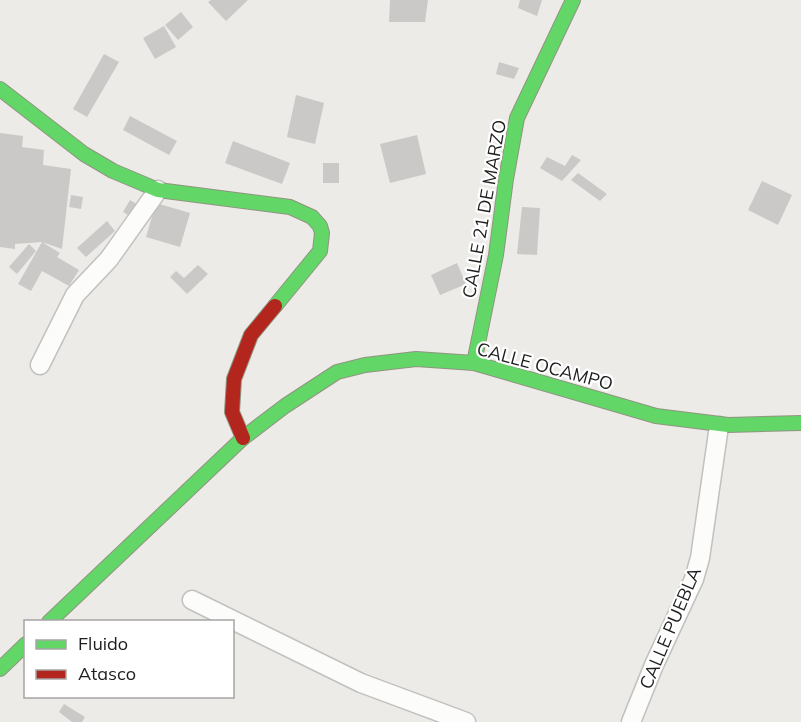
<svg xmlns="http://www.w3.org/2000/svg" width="801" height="722" font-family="Mulish,sans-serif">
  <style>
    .building { fill: #cac9c7 }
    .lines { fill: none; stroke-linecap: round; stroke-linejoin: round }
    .street-casing { stroke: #c2c1bf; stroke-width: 21 }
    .fast-casing { stroke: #909481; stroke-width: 16 }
    .jam-casing { stroke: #909481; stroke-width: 16 }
    .street { stroke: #fcfcfb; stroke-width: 18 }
    .fast { stroke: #63d668; stroke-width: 14 }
    .jam { stroke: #b3261e; stroke-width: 14 }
    .labels { text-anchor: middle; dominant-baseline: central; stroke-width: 4.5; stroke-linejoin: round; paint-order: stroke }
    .street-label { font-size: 18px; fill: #1e1e1e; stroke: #fff }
  </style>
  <rect width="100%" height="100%" fill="#ecebe7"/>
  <g class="building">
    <path d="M 211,0 L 248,0 L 226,21 L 208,2 Z"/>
    <path d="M 390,0 L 428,0 L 425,22 L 389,22 Z"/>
    <path d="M 520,0 L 542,0 L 537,16 L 518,8 Z"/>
    <path d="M 181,12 L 193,27 L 178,40 L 165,25 Z"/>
    <path d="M 164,26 L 176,47 L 155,59 L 143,38 Z"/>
    <path d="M 104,54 L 119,62 L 87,117 L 73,109 Z"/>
    <path d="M 499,62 L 519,68 L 514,79 L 496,74 Z"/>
    <path d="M 296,95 L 324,103 L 315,144 L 287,137 Z"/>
    <path d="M 130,116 L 177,141 L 169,155 L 123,130 Z"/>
    <path d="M 0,133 L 23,136 L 22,147 L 44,150 L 43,165 L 71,169 L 62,249 L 42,242 L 60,253 L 57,257 L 79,270 L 69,286 L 42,271 L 31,291 L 18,284 L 42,242 L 15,244 L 15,249 L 0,247 Z"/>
    <path d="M 417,135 L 426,174 L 390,183 L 380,144 Z"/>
    <path d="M 233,141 L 290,163 L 282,184 L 225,163 Z"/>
    <path d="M 572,155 L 581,160 L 562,181 L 540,168 L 547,157 L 565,166 Z"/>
    <rect x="323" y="163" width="16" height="20"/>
    <path d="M 578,173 L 607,194 L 600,201 L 571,180 Z"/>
    <path d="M 762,181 L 792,195 L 778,225 L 748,210 Z"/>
    <path d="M 71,195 L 83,197 L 81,209 L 69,207 Z"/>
    <path d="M 130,200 L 142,207 L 135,219 L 123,212 Z"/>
    <path d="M 156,203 L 190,213 L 180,247 L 146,237 Z"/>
    <path d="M 522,207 L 540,208 L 537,255 L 517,254 Z"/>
    <path d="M 107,221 L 115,231 L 86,257 L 77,248 Z"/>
    <path d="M 29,244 L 36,251 L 17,274 L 9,267 Z"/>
    <path d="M 457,263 L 466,284 L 440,295 L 431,275 Z"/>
    <path d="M 198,265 L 208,274 L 187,294 L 170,277 L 176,271 L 184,278 Z"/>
    <path d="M 64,704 L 85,717 L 82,722 L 72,722 L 59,712 Z"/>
  </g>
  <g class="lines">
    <g class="street-casing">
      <g id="street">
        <path d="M 40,365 L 75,295 L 109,259 L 158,190"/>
        <path d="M 192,600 L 361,683 L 466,722"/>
        <path d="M 631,722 L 654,665 L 694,579 L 700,558 L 719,426"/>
      </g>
    </g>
    <g class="fast-casing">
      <g id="fast">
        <path d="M 0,89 L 84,154 L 113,171 L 158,190 L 290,207 L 312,217 L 320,226 L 322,233 L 320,251 L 275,306"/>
        <path d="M 474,363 L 496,255 L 506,179 L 517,118 L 573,0"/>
        <path d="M 49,622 L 243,438 L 285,406 L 337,372 L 365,365 L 416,359 L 474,363 L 656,416 L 728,425 L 801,423"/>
        <path d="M 0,669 L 26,644"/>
      </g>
    </g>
    <g class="jam-casing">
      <path id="jam" d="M 243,438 L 232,412 L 234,379 L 251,335 L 275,306"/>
    </g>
    <use href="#street" class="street"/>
    <use href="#fast" class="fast"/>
    <use href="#jam" class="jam"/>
  </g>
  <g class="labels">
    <g class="street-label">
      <text transform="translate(484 209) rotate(-80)">CALLE 21 DE MARZO</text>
      <text transform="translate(545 366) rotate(15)">CALLE OCAMPO</text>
      <text transform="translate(670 628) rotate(-67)">CALLE PUEBLA</text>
    </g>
  </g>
  <rect x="24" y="620" width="210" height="78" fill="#ffffff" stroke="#a5a5a5" stroke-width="1.5"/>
  <rect x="36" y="640" width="30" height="9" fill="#63d668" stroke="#a5a5a5" stroke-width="1.5"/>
  <text x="78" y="650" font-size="18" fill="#1e1e1e">Fluido</text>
  <rect x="36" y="670" width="30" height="9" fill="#b3261e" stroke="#a5a5a5" stroke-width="1.5"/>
  <text x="78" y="680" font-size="18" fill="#1e1e1e">Atasco</text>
</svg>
